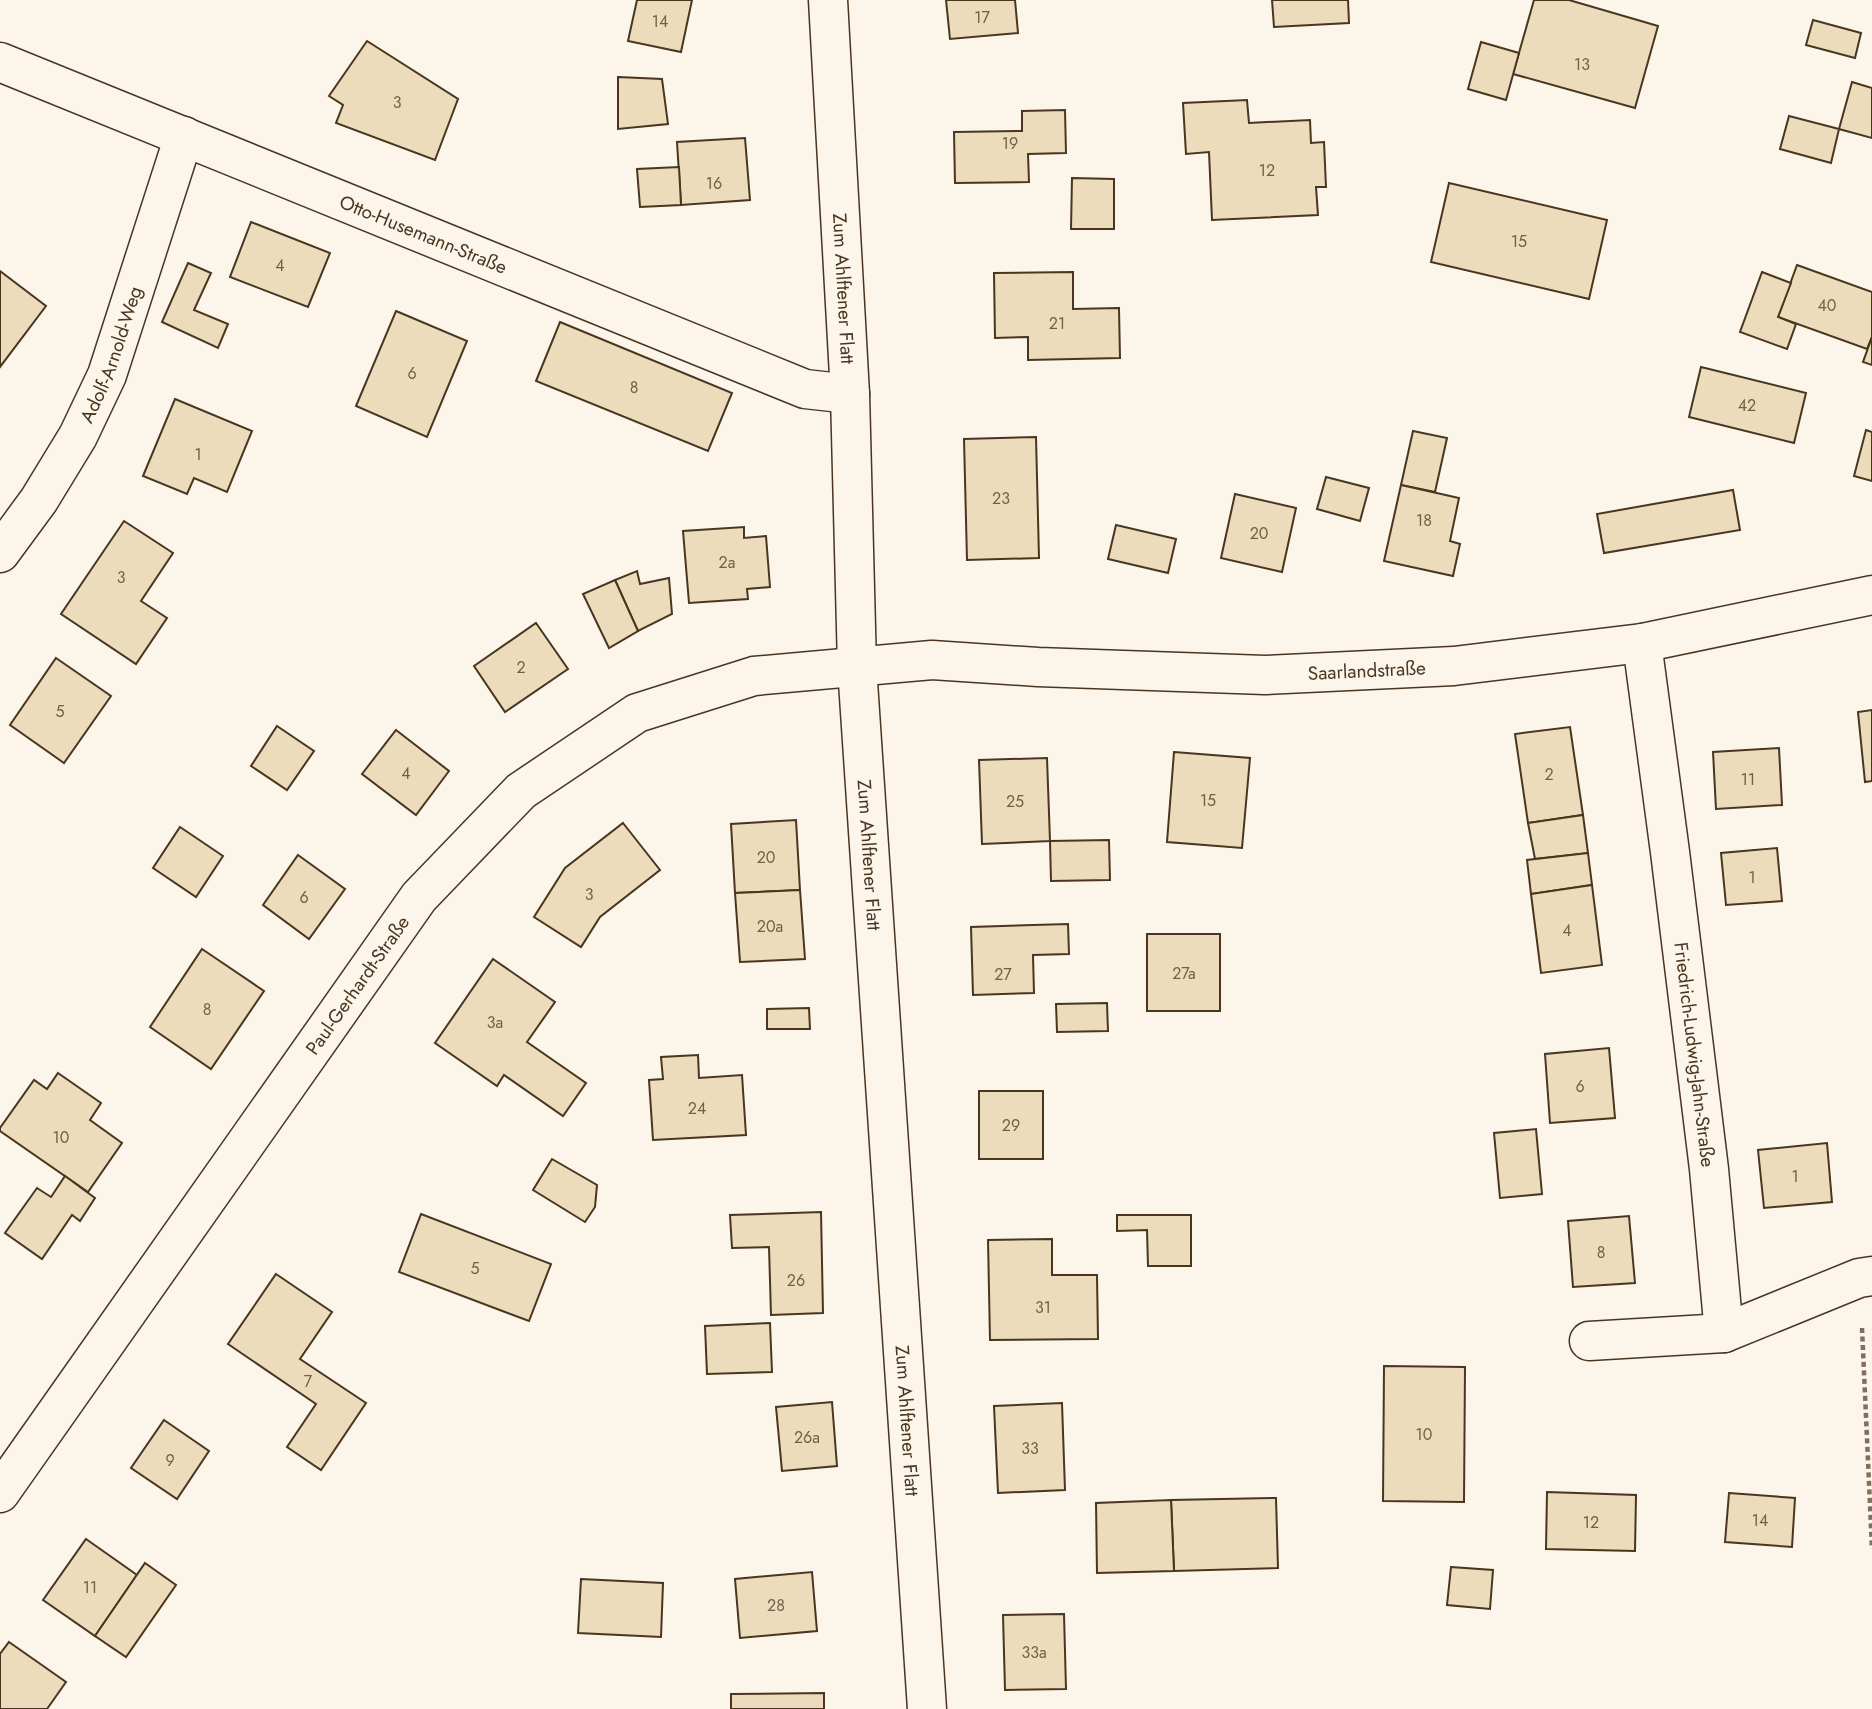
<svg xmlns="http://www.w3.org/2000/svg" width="1872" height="1709" font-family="Jost,sans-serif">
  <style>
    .building { fill: #ecdcbc; stroke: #4a3520; stroke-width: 2 }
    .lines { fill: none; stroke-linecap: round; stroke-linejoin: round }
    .minor-casing { stroke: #4a3520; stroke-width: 41 }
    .path { stroke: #7f6f5c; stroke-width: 4.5; stroke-dasharray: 5 3.5; stroke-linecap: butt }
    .minor { stroke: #fbf6e9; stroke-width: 38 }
    .labels { text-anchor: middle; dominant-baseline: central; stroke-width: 5; stroke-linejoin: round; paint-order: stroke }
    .number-label { font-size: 16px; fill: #725f47 }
    .street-label { font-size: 19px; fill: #4a3520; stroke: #fbf6e9 }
  </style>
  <rect width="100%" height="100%" fill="#fbf6e9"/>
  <g class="building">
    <path d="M 637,0 L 692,0 L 681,52 L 628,41 Z"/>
    <path d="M 946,0 L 1015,0 L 1018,33 L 950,39 Z"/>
    <path d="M 1272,0 L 1348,0 L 1349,23 L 1274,27 Z"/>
    <path d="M 1534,0 L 1569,0 L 1658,26 L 1635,108 L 1513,74 Z"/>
    <path d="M 1813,20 L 1861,33 L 1855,58 L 1806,45 Z"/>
    <path d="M 367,41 L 458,99 L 435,160 L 336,123 L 343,105 L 329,96 Z"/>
    <path d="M 1481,42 L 1519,53 L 1506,100 L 1468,89 Z"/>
    <path d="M 618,77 L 662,79 L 668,124 L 618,129 Z"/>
    <path d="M 1852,82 L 1872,88 L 1872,138 L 1839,129 Z"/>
    <path d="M 1247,100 L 1249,123 L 1310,120 L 1311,143 L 1324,142 L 1326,187 L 1316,187 L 1318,215 L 1212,220 L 1209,152 L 1186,154 L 1183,103 Z"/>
    <path d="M 1065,110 L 1066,153 L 1028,154 L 1029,182 L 955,183 L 954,132 L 1022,131 L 1022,111 Z"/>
    <path d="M 1789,116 L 1839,129 L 1831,163 L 1780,149 Z"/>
    <path d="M 745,138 L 750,200 L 681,205 L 677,142 Z"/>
    <path d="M 679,167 L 681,205 L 640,207 L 637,169 Z"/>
    <path d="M 1072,178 L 1114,179 L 1114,229 L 1071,229 Z"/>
    <path d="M 1449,183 L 1607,220 L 1589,299 L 1431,262 Z"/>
    <path d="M 251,222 L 330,253 L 308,307 L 230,277 Z"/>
    <path d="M 188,263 L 211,273 L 194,310 L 228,324 L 218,348 L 162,322 Z"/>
    <path d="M 1797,265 L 1872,292 L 1872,337 L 1867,349 L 1778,317 Z"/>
    <path d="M 0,271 L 46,306 L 0,367 Z"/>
    <path d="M 1073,272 L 1073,309 L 1119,308 L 1120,358 L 1028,360 L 1028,337 L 995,338 L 994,273 Z"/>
    <path d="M 1762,272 L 1791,283 L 1778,317 L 1796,324 L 1787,349 L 1740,332 Z"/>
    <path d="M 396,311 L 467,341 L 427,437 L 356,406 Z"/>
    <path d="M 560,322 L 732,393 L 708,451 L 536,381 Z"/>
    <path d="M 1872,337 L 1872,365 L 1863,362 Z"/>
    <path d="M 1701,367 L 1806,393 L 1794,443 L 1689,417 Z"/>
    <path d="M 175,399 L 252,431 L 227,492 L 194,478 L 187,494 L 143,476 Z"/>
    <path d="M 1866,430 L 1872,432 L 1872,481 L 1854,476 Z"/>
    <path d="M 1413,431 L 1447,438 L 1435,492 L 1401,485 Z"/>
    <path d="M 1036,437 L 1039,558 L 967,560 L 964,439 Z"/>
    <path d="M 1326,477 L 1369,488 L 1360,521 L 1317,509 Z"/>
    <path d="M 1401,485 L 1459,498 L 1450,541 L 1460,544 L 1453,576 L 1384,561 Z"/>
    <path d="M 1733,490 L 1740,530 L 1604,553 L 1597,514 Z"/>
    <path d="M 1235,494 L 1296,508 L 1282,572 L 1221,558 Z"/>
    <path d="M 124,521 L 173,553 L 141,601 L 167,618 L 136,664 L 61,614 Z"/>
    <path d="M 1116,525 L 1176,539 L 1168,573 L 1108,559 Z"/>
    <path d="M 744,527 L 744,538 L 766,536 L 770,587 L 747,589 L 748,599 L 689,603 L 683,531 Z"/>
    <path d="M 637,571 L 640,584 L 669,578 L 672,614 L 638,631 L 615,580 Z"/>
    <path d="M 615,580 L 638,631 L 609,648 L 583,594 Z"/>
    <path d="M 536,623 L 568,669 L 505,712 L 474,666 Z"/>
    <path d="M 56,658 L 111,696 L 64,763 L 10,725 Z"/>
    <path d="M 1872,710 L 1872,781 L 1865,782 L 1858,712 Z"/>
    <path d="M 277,726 L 314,751 L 287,790 L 251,766 Z"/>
    <path d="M 1570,727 L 1583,815 L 1528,823 L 1515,734 Z"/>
    <path d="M 396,730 L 449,771 L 416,815 L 362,774 Z"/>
    <path d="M 1779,748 L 1782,805 L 1716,809 L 1713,752 Z"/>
    <path d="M 1174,752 L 1250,758 L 1242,848 L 1167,842 Z"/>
    <path d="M 1047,758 L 1050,841 L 982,844 L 979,760 Z"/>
    <path d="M 1583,815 L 1588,853 L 1535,859 L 1528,823 Z"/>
    <path d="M 796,820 L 800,890 L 735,893 L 731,824 Z"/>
    <path d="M 623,823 L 660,870 L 600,917 L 581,947 L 534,917 L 565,868 Z"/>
    <path d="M 180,827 L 223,856 L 196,897 L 153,868 Z"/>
    <path d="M 1109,840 L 1110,880 L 1051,881 L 1050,841 Z"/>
    <path d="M 1777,848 L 1782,901 L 1726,905 L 1721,853 Z"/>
    <path d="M 1588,853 L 1592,885 L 1531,894 L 1527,860 Z"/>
    <path d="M 298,855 L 345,889 L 309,939 L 263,905 Z"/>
    <path d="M 1592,885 L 1602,965 L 1541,973 L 1531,894 Z"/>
    <path d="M 800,890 L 805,959 L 740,962 L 735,893 Z"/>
    <path d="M 1068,924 L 1069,954 L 1033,955 L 1034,993 L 973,995 L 971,927 Z"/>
    <rect x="1147" y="934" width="73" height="77"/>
    <path d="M 202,949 L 264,991 L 211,1069 L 150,1027 Z"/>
    <path d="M 493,959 L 555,1002 L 527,1042 L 586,1083 L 563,1116 L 504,1075 L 497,1086 L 435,1043 Z"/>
    <path d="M 1107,1003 L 1108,1031 L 1057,1032 L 1056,1004 Z"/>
    <path d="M 809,1008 L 810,1029 L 767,1029 L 767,1009 Z"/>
    <path d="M 1609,1048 L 1615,1118 L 1550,1123 L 1545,1054 Z"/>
    <path d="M 698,1055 L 699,1078 L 742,1075 L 746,1135 L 653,1140 L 649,1080 L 663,1079 L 661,1057 Z"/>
    <path d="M 58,1073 L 101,1103 L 90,1120 L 122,1143 L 88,1192 L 0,1131 L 0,1128 L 34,1080 L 47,1089 Z"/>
    <rect x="979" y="1091" width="64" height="68"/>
    <path d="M 1536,1129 L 1542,1194 L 1500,1198 L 1494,1133 Z"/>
    <path d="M 1827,1143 L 1832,1202 L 1764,1208 L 1758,1150 Z"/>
    <path d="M 552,1159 L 597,1185 L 595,1207 L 585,1222 L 533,1190 Z"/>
    <path d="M 65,1176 L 95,1198 L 80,1221 L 72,1215 L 42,1259 L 5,1233 L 37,1188 L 51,1197 Z"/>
    <path d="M 821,1212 L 823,1313 L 771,1315 L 769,1247 L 732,1248 L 730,1215 Z"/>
    <path d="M 421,1214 L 551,1264 L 529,1321 L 399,1272 Z"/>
    <path d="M 1117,1215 L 1191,1215 L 1191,1266 L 1148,1266 L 1147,1230 L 1117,1231 Z"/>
    <path d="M 1629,1216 L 1635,1283 L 1573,1287 L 1568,1221 Z"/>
    <path d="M 1052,1239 L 1052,1275 L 1097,1275 L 1098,1339 L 990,1340 L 988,1240 Z"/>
    <path d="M 276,1274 L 332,1312 L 300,1359 L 366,1403 L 321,1470 L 287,1447 L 316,1404 L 228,1344 Z"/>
    <path d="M 770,1323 L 772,1372 L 707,1374 L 705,1326 Z"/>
    <path d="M 1384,1366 L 1465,1367 L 1464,1502 L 1383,1501 Z"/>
    <path d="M 832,1402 L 837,1466 L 782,1471 L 776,1407 Z"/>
    <path d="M 1062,1403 L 1065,1490 L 998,1493 L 994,1406 Z"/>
    <path d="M 164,1420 L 209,1451 L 177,1499 L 131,1468 Z"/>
    <path d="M 1547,1492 L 1636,1495 L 1635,1551 L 1546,1549 Z"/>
    <path d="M 1729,1493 L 1795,1498 L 1792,1547 L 1725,1542 Z"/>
    <path d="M 1276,1498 L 1278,1568 L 1174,1571 L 1171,1500 Z"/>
    <path d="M 1171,1500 L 1174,1571 L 1097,1573 L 1096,1503 Z"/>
    <path d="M 86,1539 L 137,1575 L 95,1636 L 43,1600 Z"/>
    <path d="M 145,1563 L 176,1585 L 126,1657 L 95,1636 Z"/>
    <path d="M 1451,1567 L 1493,1570 L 1490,1609 L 1447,1605 Z"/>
    <path d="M 812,1572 L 817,1631 L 740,1638 L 735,1579 Z"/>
    <path d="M 581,1579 L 663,1583 L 661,1637 L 578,1633 Z"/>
    <path d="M 1064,1614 L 1066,1689 L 1005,1690 L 1003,1615 Z"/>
    <path d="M 9,1642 L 66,1682 L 47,1709 L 0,1709 L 0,1654 Z"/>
    <path d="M 824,1693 L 824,1709 L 731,1709 L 731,1694 Z"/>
  </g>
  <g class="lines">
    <g class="minor-casing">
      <g id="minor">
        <path id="s1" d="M 828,0 L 850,394 L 857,667 L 927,1709"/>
        <path id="s2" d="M 0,62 L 805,389 L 850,394"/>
        <path id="s3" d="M 0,553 L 39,500 L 78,436 L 107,375 L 184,136"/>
        <path id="s4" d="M 1642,643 L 1670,852 L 1709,1169 L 1724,1333"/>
        <path d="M 1589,1341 L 1724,1333 L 1859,1278 L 1872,1276"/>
        <path id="s5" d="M 0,1493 L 419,897 L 521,791 L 637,713 L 754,676 L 932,660 L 1038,667 L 1265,675 L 1454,666 L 1642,643 L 1872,595"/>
      </g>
    </g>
    <path class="path" d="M 1862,1328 L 1872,1549"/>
    <use href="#minor" class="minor"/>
  </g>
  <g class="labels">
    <g class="number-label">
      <text x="982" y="17">17</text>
      <text x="660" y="21">14</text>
      <text x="1582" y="64">13</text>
      <text x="397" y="102">3</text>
      <text x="1010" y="143">19</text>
      <text x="1267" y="170">12</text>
      <text x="714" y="183">16</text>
      <text x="1519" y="241">15</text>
      <text x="280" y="265">4</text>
      <text x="1827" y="305">40</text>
      <text x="1057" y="323">21</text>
      <text x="412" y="373">6</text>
      <text x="634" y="387">8</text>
      <text x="1747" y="405">42</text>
      <text x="198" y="454">1</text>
      <text x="1001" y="498">23</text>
      <text x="1424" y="520">18</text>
      <text x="1259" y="533">20</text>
      <text x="727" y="562">2a</text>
      <text x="121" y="577">3</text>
      <text x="521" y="667">2</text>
      <text x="60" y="711">5</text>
      <text x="406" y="773">4</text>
      <text x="1549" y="774">2</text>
      <text x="1748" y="779">11</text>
      <text x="1208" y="800">15</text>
      <text x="1015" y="801">25</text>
      <text x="766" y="857">20</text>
      <text x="1752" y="877">1</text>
      <text x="589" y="894">3</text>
      <text x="304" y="897">6</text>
      <text x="770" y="926">20a</text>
      <text x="1567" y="930">4</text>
      <text x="1184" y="973">27a</text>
      <text x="1003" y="974">27</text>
      <text x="207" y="1009">8</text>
      <text x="495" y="1022">3a</text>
      <text x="1580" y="1086">6</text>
      <text x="697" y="1108">24</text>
      <text x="1011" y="1125">29</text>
      <text x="61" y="1137">10</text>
      <text x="1795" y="1176">1</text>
      <text x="1601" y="1252">8</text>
      <text x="475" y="1268">5</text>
      <text x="796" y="1280">26</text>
      <text x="1043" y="1307">31</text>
      <text x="308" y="1381">7</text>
      <text x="1424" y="1434">10</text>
      <text x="807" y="1437">26a</text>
      <text x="1030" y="1448">33</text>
      <text x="170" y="1460">9</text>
      <text x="1760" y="1520">14</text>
      <text x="1591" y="1522">12</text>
      <text x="90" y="1587">11</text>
      <text x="776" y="1605">28</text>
      <text x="1034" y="1652">33a</text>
    </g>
    <g class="street-label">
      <text stroke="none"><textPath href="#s2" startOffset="457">Otto-Husemann-Straße</textPath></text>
      <text stroke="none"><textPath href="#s1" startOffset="289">Zum Ahlftener Flatt</textPath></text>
      <text stroke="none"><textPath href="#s3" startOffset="229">Adolf-Arnold-Weg</textPath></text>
      <text stroke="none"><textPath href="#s5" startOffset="1752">Saarlandstraße</textPath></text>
      <text stroke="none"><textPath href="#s1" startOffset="856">Zum Ahlftener Flatt</textPath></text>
      <text stroke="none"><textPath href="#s5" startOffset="621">Paul-Gerhardt-Straße</textPath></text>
      <text stroke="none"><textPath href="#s4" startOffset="415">Friedrich-Ludwig-Jahn-Straße</textPath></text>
      <text stroke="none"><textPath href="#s1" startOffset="1423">Zum Ahlftener Flatt</textPath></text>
    </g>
  </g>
</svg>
